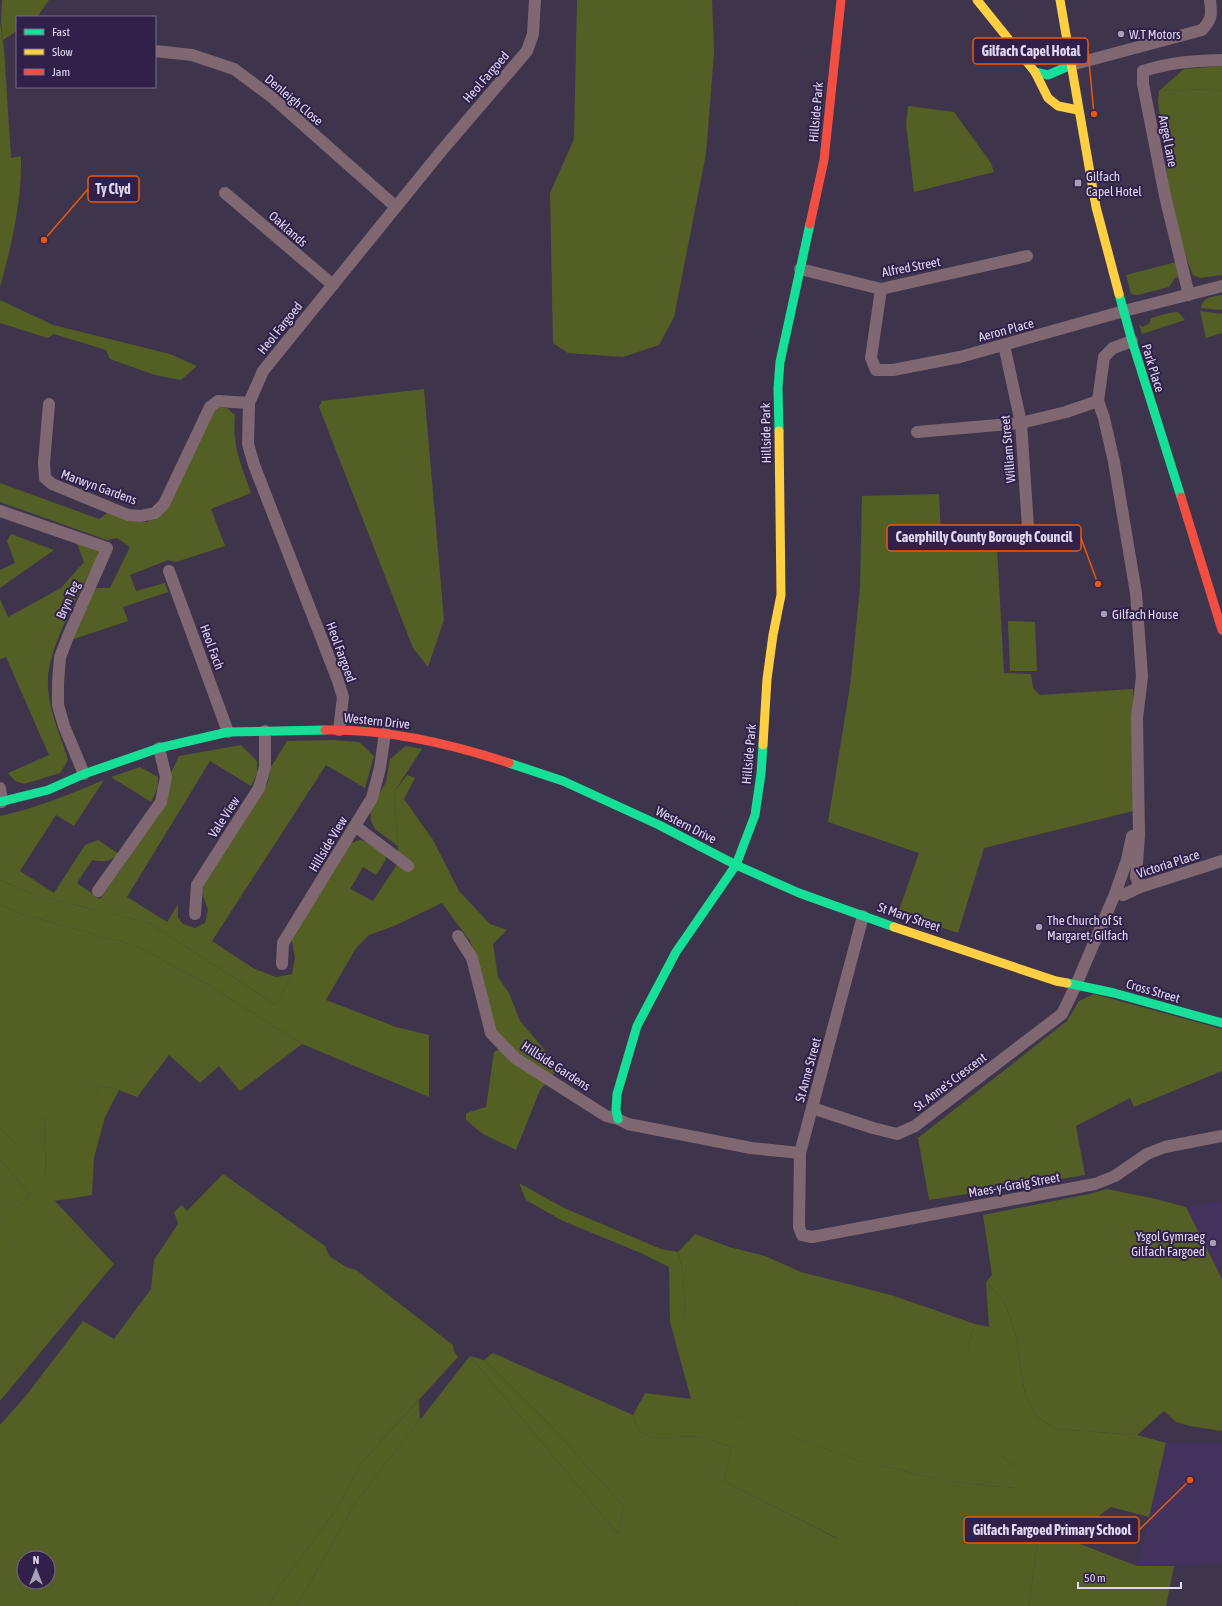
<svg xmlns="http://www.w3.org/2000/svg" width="1222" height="1606" font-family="'Asap Condensed',sans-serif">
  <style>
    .built { fill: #43325e }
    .green { fill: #545f25; fill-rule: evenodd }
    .forest { fill: #545f24 }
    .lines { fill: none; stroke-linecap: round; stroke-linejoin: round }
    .street { stroke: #7f6872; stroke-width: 12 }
    .fast { stroke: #16e098; stroke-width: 9 }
    .slow { stroke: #ffcf43; stroke-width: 9 }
    .jam { stroke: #f24e42; stroke-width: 9 }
    .poi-dot { fill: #a79fb8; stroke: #31214a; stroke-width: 1.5 }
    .labels { text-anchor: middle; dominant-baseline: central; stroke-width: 4; stroke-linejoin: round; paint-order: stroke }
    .poi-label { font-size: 13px; fill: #e0d8f2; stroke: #31214a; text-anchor: start }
    .street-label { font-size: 13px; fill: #e0d8f2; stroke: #31214a }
    .leader { fill: none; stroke: #e8590c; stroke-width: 1.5 }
    .callout-dot { fill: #e8590c; stroke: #31214a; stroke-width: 1.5 }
    .callout { fill: #31214a; stroke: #e8590c; stroke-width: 1.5 }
    .callout-label { font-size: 14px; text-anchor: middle; font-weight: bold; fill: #e0d8f2 }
  </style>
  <rect width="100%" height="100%" fill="#3e354c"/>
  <g class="built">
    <path d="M 1222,1201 L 1222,1279 L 1186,1207 Z"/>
    <path d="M 1222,1442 L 1222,1564 L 1137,1566 L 1166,1443 Z"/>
  </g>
  <g class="green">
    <path d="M 2,0 L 49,0 L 37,17 L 17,17 L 17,31 L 3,40 L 1,21 Z"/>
    <path d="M 577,0 L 712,0 L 714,53 L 706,154 L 674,317 L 659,345 L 623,357 L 568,353 L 553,343 L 550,193 L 574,139 Z"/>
    <path d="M 1215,89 L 1222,91 L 1222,275 L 1200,278 L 1193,275 C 1169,221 1166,159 1158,102 L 1159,91 Z"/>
    <path d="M 908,106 L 954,112 L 991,163 L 994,172 L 914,192 L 906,124 Z"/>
    <path d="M 1176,262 L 1179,277 L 1175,278 L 1169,287 L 1137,295 L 1131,294 L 1126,275 Z"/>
    <path d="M 1222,295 L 1222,310 L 1201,308 C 1203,297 1212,297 1222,295 Z"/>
    <path d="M 1200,311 L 1222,314 L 1222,333 L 1206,338 Z"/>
    <path d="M 1178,312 L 1185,320 L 1142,334 L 1139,324 L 1142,327 L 1149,324 L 1151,318 L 1169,313 Z"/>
    <path d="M 424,389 L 444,620 L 428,667 L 413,648 L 319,407 L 322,401 Z"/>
    <path d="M 219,407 L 227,408 L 235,415 C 232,447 241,464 251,493 L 211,509 L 225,546 L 176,562 L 168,560 L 130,575 L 136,591 L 165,583 L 168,592 L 123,607 L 128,621 L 71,640 L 92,592 L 97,588 L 110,588 L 130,547 L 117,538 L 107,540 L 0,502 L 0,483 L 99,519 L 109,512 L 130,521 L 147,522 L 163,510 L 212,409 Z"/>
    <path d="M 939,494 L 941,535 L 996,532 L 1004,673 L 1031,674 L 1033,688 L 1040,695 L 1133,689 L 1133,811 L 984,848 L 958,933 L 898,913 L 919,853 L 828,822 L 850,686 L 860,588 L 862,496 Z"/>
    <path d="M 11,534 L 54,550 L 0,588 L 0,570 L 15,563 L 7,541 Z"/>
    <path d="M 76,541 L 97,549 L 98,555 C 82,590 44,651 48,689 C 50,713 61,737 68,760 L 60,773 L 24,784 L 15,781 L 8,773 L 49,755 L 6,657 L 0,659 L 0,599 L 8,617 L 61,588 L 84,562 Z"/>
    <path d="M 1008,621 L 1035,622 L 1037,671 L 1010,671 Z"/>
    <path d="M 332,740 L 359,742 L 374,756 L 365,788 L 326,765 L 212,941 L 253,968 L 276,977 L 292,974 L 276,1005 L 149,923 L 35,895 L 0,880 L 0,816 C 37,808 70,794 104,780 L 74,826 L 56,815 L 20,871 L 54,893 L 85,845 L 98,840 L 119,854 C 110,862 103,862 92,860 L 77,883 L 100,899 L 167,802 L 171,773 L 179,756 L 241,745 L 257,761 L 257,773 L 251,786 L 210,761 L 127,897 L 167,922 L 178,904 L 178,918 L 183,924 L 195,928 L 205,923 L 208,910 L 202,893 L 204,884 L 262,794 L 268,782 L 271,767 L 287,741 Z"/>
    <path d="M 406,746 L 422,749 L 394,792 L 398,846 L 375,829 L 371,821 L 370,810 L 386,782 L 390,759 Z"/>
    <path d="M 140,767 L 158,777 L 158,787 L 151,802 L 111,777 Z"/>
    <path d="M 360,840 L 369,842 L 386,856 L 385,861 L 376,875 L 363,867 L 350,889 L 328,877 L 348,844 Z"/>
    <path d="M 0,905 L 25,915 L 137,946 L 207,984 L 302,1044 L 240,1091 L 219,1066 L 200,1083 L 169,1055 L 137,1097 L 119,1090 L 101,1086 L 70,1125 L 44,1118 L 46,1178 L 0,1127 Z"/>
    <path d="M 1094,994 L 1222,1029 L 1222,1071 L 1134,1107 L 1130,1098 L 1076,1126 L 1085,1175 L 929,1200 L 918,1138 L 1067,1021 L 1079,1001 Z"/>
    <path d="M 0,1160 L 31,1195 L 0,1225 Z"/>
    <path d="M 223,1174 L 325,1246 L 329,1256 L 346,1267 L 356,1270 L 453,1345 L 454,1351 L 458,1357 L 362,1462 L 338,1507 L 280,1586 L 269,1606 L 0,1606 L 0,1425 L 25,1397 L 83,1321 L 114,1339 L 151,1289 L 154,1260 L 178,1224 L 174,1212 L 182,1205 L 187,1211 ZM 24,1558 L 48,1558 L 48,1582 L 24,1582 Z"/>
    <path d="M 1107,1189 L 1156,1199 L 1186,1207 L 1222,1279 L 1222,1431 L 1190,1426 L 1176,1422 L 1164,1411 L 1137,1435 L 1056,1429 L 1036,1416 L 1025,1394 L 1015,1332 L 1005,1303 L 986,1282 L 992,1275 L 983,1215 L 1089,1194 Z"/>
    <path d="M 54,1200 L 114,1264 L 0,1401 L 0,1255 Z"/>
    <path d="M 695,1234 L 729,1247 L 765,1256 L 801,1272 L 891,1295 L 975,1324 L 968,1346 L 995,1450 L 1015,1467 L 1015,1488 L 951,1482 L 856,1460 L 705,1405 L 685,1318 L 683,1272 L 678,1252 Z"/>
    <path d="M 493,1353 L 633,1415 L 638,1430 L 653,1438 L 699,1436 L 731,1447 L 724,1481 L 838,1539 L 794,1606 L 297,1606 L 355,1503 L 470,1356 L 618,1534 L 624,1507 L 550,1425 L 484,1360 Z"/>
    <path d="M 1039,1528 L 1137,1566 L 1174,1566 L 1166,1606 L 1029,1606 Z"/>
  </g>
  <g class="forest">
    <path d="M 0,21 L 4,49 L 11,158 L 21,156 C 22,201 12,244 0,287 Z"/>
    <path d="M 1222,66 L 1222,91 L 1215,89 L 1159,91 L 1184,69 Z"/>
    <path d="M 0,300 L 53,325 L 170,354 L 197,366 L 181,380 L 155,375 L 110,359 L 106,350 L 54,334 L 48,338 L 0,323 Z"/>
    <path d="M 407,775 L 415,778 L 404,799 L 433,840 L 459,891 L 490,924 L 507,930 L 493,944 L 498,977 L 509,993 L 520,1021 L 559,1067 L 540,1090 L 516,1150 L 483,1134 L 466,1120 L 466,1113 L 486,1107 L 494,1052 L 510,1044 L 494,1029 L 483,980 L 470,941 L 442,903 L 394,926 L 369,935 L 356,948 L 326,1000 L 396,1027 L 429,1035 L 429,1097 L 302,1044 L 207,984 L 137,946 L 25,915 L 0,905 L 0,880 L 35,895 L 149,923 L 276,1005 L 292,974 L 295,958 L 291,936 L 328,877 L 373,901 L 396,866 L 398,846 L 394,792 Z"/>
    <path d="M 101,1086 L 119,1090 L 105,1117 L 94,1158 L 92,1195 L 54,1201 L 0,1255 L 0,1225 L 31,1195 L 0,1160 L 0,1127 L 46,1177 L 44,1118 L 70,1124 Z"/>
    <path d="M 519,1183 L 564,1208 L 661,1249 L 678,1252 L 683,1272 L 685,1318 L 697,1323 L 703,1391 L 706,1405 L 856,1460 L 951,1482 L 1015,1488 L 1015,1467 L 995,1450 L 972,1420 L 968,1346 L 975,1324 L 989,1327 L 986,1282 L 1005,1303 L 1015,1332 L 1025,1394 L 1036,1416 L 1056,1429 L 1137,1435 L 1166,1443 L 1149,1517 L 1111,1507 L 1079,1530 L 1039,1528 L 1029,1606 L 794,1606 L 837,1538 L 724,1481 L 731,1447 L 699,1436 L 653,1438 L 638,1430 L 633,1415 L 645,1393 L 691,1399 L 670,1322 L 669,1267 L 641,1253 L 563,1221 L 526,1200 Z"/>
    <path d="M 470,1356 L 484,1360 L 550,1425 L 624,1507 L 618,1534 Z"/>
    <path d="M 419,1400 L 420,1420 L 355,1503 L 297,1606 L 269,1606 L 280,1586 L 338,1507 L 362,1462 Z"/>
  </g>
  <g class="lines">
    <g class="street">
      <path d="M 155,51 L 192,55 L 234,69 L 273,98 L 396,207"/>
      <path d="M 1071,65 L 1202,30 C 1212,19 1212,15 1210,0"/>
      <path d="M 225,193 L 333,285"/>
      <path d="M 800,269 L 881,289 L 1027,256"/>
      <path d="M 881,289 L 871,358 L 876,370 L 893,370 L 960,357 L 1124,311 L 1222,286"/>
      <path d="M 1189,295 L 1165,196 L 1143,84 L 1143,71 C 1172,62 1192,61 1222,60"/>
      <path d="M 1132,341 L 1113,348 L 1104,357 L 1098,401 L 1104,418 L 1114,462 L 1136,593 L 1142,677 L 1137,718 L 1139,835 L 1136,877 L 1140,887"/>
      <path d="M 1004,345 L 1021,423 L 1028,527"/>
      <path d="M 49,404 L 44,463 L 45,478 L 52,484 L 128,515 L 141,516 L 155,513 L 164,504 L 210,407 L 218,401 L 249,403"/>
      <path d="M 917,432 L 1021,423 L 1066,412 L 1098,401"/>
      <path d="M 0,511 L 107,548 L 69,634 L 60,657 L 58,683 L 58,705 L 64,726 L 84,774"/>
      <path d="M 169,571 L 228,732"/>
      <path d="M 339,730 L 343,697 L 337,678 L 254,465 L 248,444 L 249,403 L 263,371 L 443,149 L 527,51 L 533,34 L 535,0"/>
      <path d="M 0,788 L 2,802"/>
      <path d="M 355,826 L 408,866"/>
      <path d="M 98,891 L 161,802 L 166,777 L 159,748"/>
      <path d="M 1123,895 L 1140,887 L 1222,861"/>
      <path d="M 195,914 L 197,885 L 259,788 L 265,767 L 265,731"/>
      <path d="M 863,916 L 800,1153 L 799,1227 L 802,1235 L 812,1237 L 1095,1184 L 1115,1176 L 1147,1154 L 1165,1147 L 1222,1136"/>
      <path d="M 458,936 L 472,958 L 491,1033 L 515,1058 L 606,1116 L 618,1119 L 628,1124 L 751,1148 L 800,1153"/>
      <path d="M 282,964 L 283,943 L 372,798 L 380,768 L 385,733"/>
      <path d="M 812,1108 L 873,1128 L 897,1134 L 915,1126 L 1062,1014 L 1076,985 L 1115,894 L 1127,860 L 1132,836"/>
    </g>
    <g class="fast">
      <path d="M 1035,72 L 1048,75 L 1071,65"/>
      <path d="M 1119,294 L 1132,341 L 1181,497"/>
      <path d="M 779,431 L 778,388 L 780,362 L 810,224"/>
      <path d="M 509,763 L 563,781 L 659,825 L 736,865 L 799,893 L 894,927"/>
      <path d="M 0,802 L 48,790 L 84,774 L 159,748 L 228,732 L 325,730"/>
      <path d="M 1067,983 L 1114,993 L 1222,1023"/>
      <path d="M 618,1119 L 616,1110 L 617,1094 L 637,1026 L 676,952 L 736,865 L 755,815 L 761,774 L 763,745"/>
    </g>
    <g class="slow">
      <path d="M 977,0 L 1035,72 L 1048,98 L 1058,106 L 1078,110"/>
      <path d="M 1060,0 L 1096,207 L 1119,294"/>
      <path d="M 763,745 L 767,679 L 773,635 L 781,595 L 779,431"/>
      <path d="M 894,927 L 1056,981 L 1067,983"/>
    </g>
    <g class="jam">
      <path d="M 810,224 L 824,160 L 841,0"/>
      <path d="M 1181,497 L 1222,630"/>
      <path d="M 325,730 C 388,729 449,743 509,763"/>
    </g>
  </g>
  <g class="poi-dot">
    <circle cx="1121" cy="34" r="4"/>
    <rect x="1074" y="179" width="8" height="8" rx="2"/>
    <circle cx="1104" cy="614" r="4"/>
    <circle cx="1039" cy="927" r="4"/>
    <circle cx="1213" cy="1243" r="4"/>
  </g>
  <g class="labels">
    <g class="poi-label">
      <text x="1129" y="34">W.T Motors</text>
      <text x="1086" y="176">Gilfach<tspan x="1086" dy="15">Capel Hotel</tspan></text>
      <text x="1112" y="614">Gilfach House</text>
      <text x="1047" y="920">The Church of St<tspan x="1047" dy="15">Margaret, Gilfach</tspan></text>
      <text x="1205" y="1236" text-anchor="end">Ysgol Gymraeg<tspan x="1205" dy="15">Gilfach Fargoed</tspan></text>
    </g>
    <g class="street-label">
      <text transform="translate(486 77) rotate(-49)">Heol Fargoed</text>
      <text transform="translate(294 100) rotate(40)">Denleigh Close</text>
      <text transform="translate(816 112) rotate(-85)">Hillside Park</text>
      <text transform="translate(1168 141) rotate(79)">Angel Lane</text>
      <text transform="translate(288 229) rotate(41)">Oaklands</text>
      <text transform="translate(911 267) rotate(-11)">Alfred Street</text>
      <text transform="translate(280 328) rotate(-51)">Heol Fargoed</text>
      <text transform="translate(1006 330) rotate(-15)">Aeron Place</text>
      <text transform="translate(1153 368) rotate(73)">Park Place</text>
      <text transform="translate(766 433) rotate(-91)">Hillside Park</text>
      <text transform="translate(1008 449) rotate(-95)">William Street</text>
      <text transform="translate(99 487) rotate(20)">Marwyn Gardens</text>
      <text transform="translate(68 600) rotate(-66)">Bryn Teg</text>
      <text transform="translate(212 647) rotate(70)">Heol Fach</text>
      <text transform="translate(341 652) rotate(70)">Heol Fargoed</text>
      <text transform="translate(377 721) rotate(6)">Western Drive</text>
      <text transform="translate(749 754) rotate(-85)">Hillside Park</text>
      <text transform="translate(224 817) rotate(-57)">Vale View</text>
      <text transform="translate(686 825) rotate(27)">Western Drive</text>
      <text transform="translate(328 844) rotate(-59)">Hillside View</text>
      <text transform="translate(1168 864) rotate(-18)">Victoria Place</text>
      <text transform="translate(909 917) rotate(19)">St Mary Street</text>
      <text transform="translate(1153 991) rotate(16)">Cross Street</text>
      <text transform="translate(556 1066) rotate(33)">Hillside Gardens</text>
      <text transform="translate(808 1070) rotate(-75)">St Anne Street</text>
      <text transform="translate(950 1082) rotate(-37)">St. Anne's Crescent</text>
      <text transform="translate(1014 1185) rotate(-10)">Maes-y-Graig Street</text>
    </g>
  </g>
  <path class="leader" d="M1094 114L1088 51M44 240L88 189M1098 584L1081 538M1190 1480L1139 1530"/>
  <g class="callout-dot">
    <circle cx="1094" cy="114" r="4"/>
    <circle cx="44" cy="240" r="4"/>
    <circle cx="1098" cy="584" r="4"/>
    <circle cx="1190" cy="1480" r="4"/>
  </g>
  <g class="callout">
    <rect x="973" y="38" width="115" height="26" rx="4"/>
    <rect x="88" y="176" width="51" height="26" rx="4"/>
    <rect x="887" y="525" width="194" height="26" rx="4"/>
    <rect x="964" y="1517" width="175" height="26" rx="4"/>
  </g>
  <g class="callout-label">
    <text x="1031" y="56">Gilfach Capel Hotal</text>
    <text x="113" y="194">Ty Clyd</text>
    <text x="984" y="542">Caerphilly County Borough Council</text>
    <text x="1052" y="1535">Gilfach Fargoed Primary School</text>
  </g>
  <rect x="16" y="16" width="140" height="72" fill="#31214a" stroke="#776a8d"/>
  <rect x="24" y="29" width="20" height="6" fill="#16e098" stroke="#776a8d"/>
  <text x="52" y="36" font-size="12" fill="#e0d8f2">Fast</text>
  <rect x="24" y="49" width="20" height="6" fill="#ffcf43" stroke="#776a8d"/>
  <text x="52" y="56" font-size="12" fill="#e0d8f2">Slow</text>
  <rect x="24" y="69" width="20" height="6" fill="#f24e42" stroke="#776a8d"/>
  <text x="52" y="76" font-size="12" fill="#e0d8f2">Jam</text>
  <g transform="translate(36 1570)"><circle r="19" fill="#31214a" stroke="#776a8d"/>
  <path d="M0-3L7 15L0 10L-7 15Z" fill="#a79fb8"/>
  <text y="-6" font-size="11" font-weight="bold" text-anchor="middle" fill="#e0d8f2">N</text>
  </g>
  <path d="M1078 1582v6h103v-6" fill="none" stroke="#e0d8f2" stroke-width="2"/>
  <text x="1084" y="1582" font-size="12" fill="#e0d8f2" stroke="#31214a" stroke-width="3" paint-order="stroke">50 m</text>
</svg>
